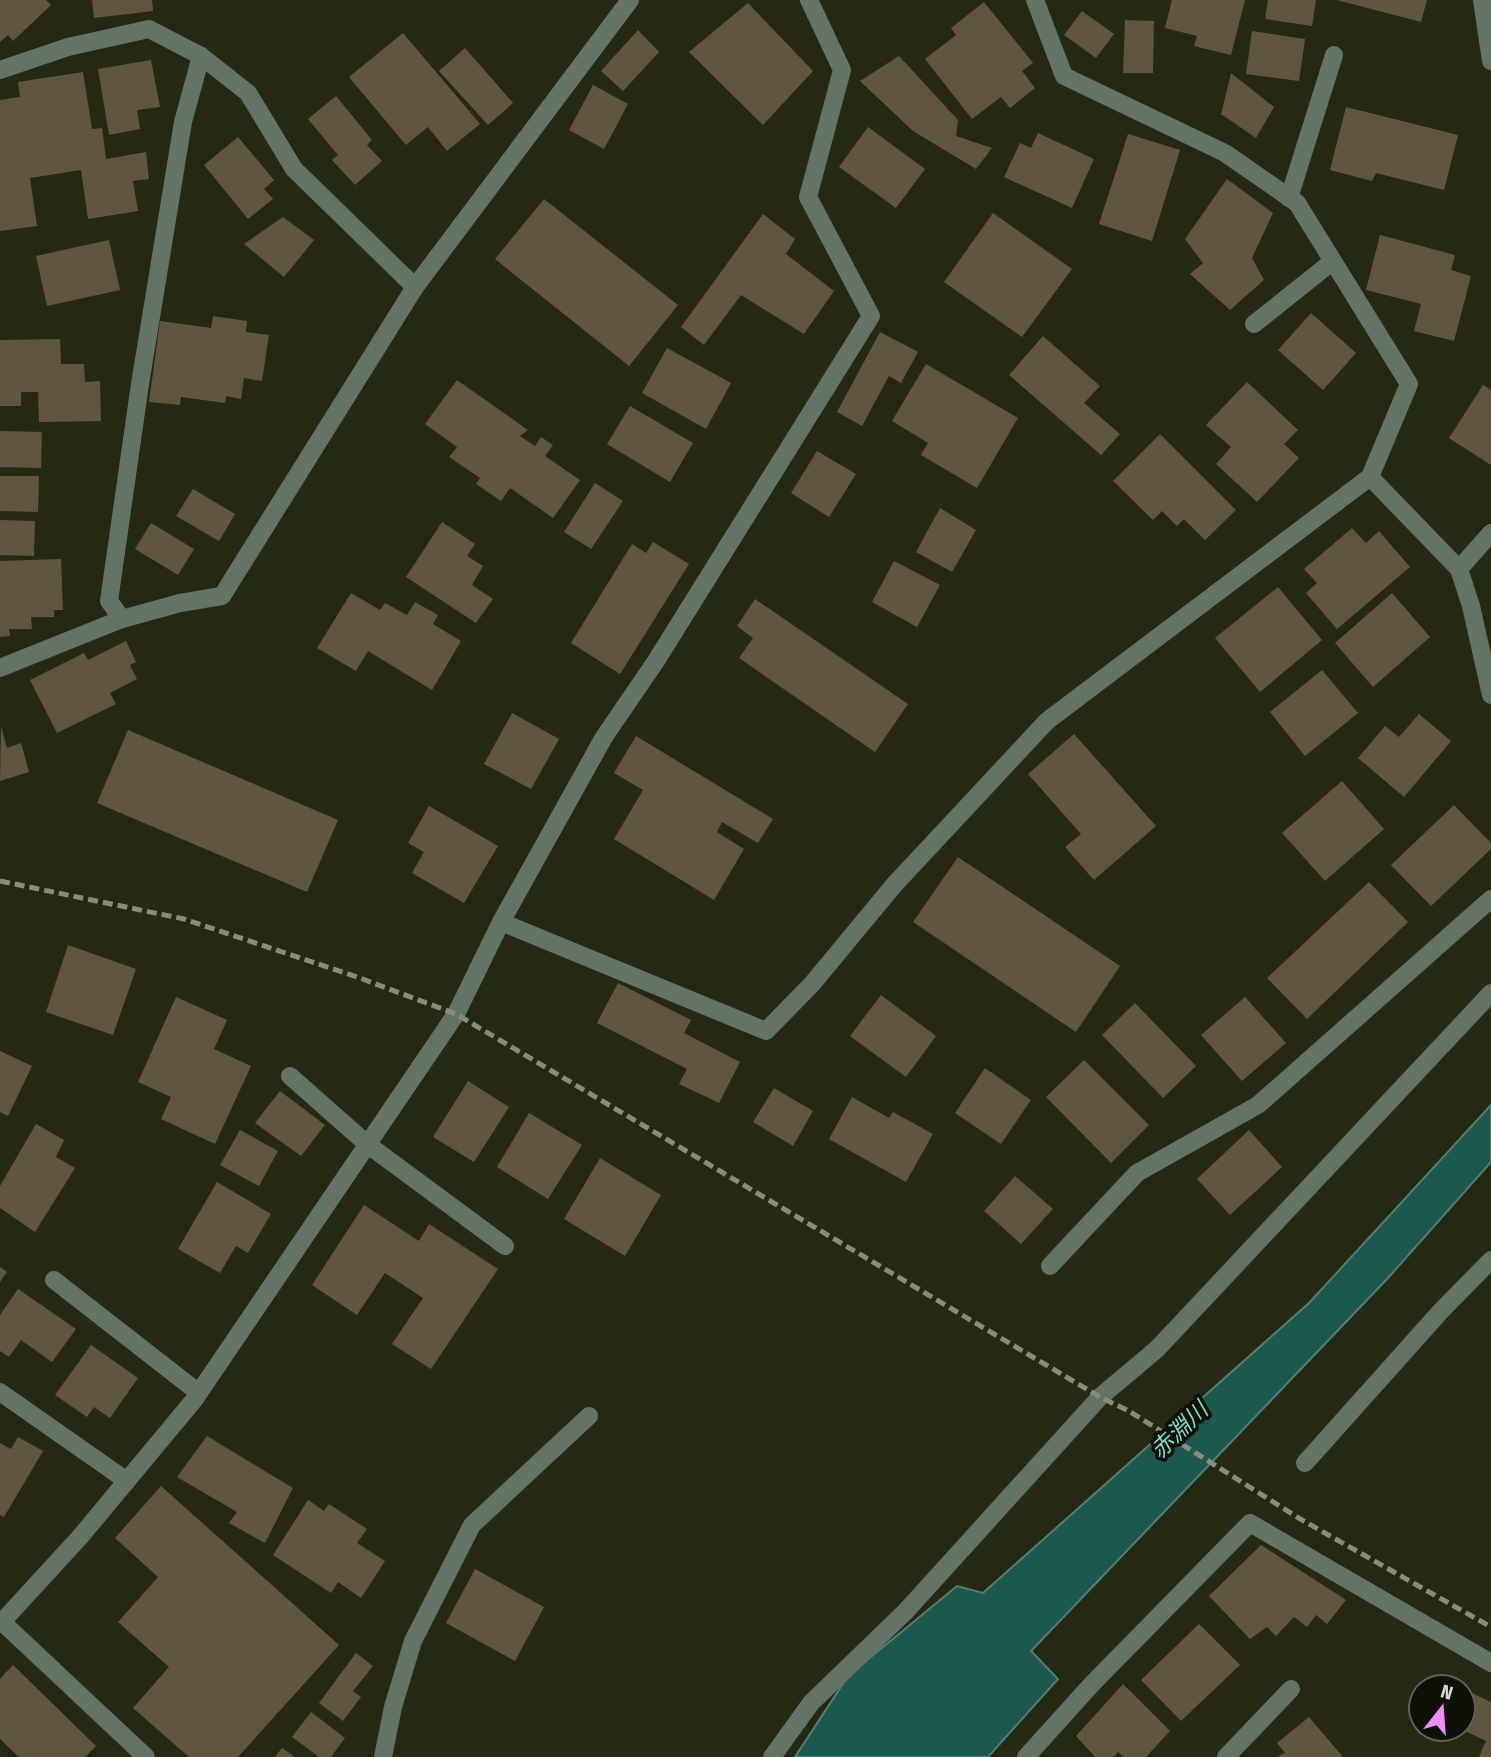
<svg xmlns="http://www.w3.org/2000/svg" width="1491" height="1757" font-family="'Fira Sans Condensed','Noto Sans JP',sans-serif">
  <style>
    .water { fill: #1d584e; stroke: #547e73; stroke-width: 2 }
    .building { fill: #605640 }
    .lines { fill: none; stroke-linecap: round; stroke-linejoin: round }
    .minor { stroke: #637365; stroke-width: 18 }
    .rail { stroke: #898c7b; stroke-width: 5; stroke-dasharray: 10 5; stroke-linecap: butt }
    .labels { text-anchor: middle; dominant-baseline: central; stroke-width: 7; stroke-linejoin: round; paint-order: stroke }
    .water-label { font-size: 23px; font-style: italic; fill: #7fdcca; stroke: #0f1007 }
  </style>
  <rect width="100%" height="100%" fill="#252914"/>
  <path class="water" d="M 1491,1105 L 1491,1162 L 1388,1278 L 1031,1651 L 1058,1679 L 988,1757 L 795,1757 L 848,1676 L 957,1586 L 983,1593 L 1309,1303 Z"/>
  <g class="building">
    <path d="M 0,0 L 46,0 L 51,5 L 13,41 L 8,35 L 0,42 Z"/>
    <path d="M 92,0 L 152,0 L 153,11 L 94,18 Z"/>
    <path d="M 1172,0 L 1245,0 L 1231,55 L 1194,46 L 1197,36 L 1165,28 Z"/>
    <path d="M 1268,0 L 1316,0 L 1312,26 L 1265,19 Z"/>
    <path d="M 1337,0 L 1427,0 L 1421,22 Z"/>
    <path d="M 984,2 L 1033,63 L 1022,71 L 1035,88 L 1010,108 L 1001,97 L 972,119 L 925,59 L 956,35 L 951,28 Z"/>
    <path d="M 748,3 L 813,71 L 763,125 L 689,52 Z"/>
    <path d="M 1082,11 L 1114,34 L 1096,58 L 1064,35 Z"/>
    <path d="M 1125,20 L 1154,21 L 1153,73 L 1123,73 Z"/>
    <path d="M 638,30 L 659,52 L 623,91 L 601,71 Z"/>
    <path d="M 1252,31 L 1305,39 L 1299,81 L 1246,74 Z"/>
    <path d="M 403,33 L 480,124 L 447,151 L 428,127 L 406,145 L 349,77 Z"/>
    <path d="M 465,48 L 513,103 L 488,125 L 439,71 Z"/>
    <path d="M 899,56 L 958,120 L 956,136 L 992,148 L 976,169 L 913,131 L 860,81 Z"/>
    <path d="M 151,60 L 160,107 L 137,110 L 140,129 L 109,135 L 98,69 Z"/>
    <path d="M 83,72 L 92,129 L 102,128 L 106,159 L 146,152 L 149,179 L 133,181 L 138,211 L 88,219 L 81,170 L 30,178 L 37,226 L 0,231 L 0,100 L 20,97 L 18,82 Z"/>
    <path d="M 1231,73 L 1274,107 L 1256,138 L 1221,114 Z"/>
    <path d="M 593,85 L 628,104 L 604,149 L 569,130 Z"/>
    <path d="M 336,96 L 372,140 L 367,145 L 382,161 L 355,185 L 332,160 L 338,155 L 308,119 Z"/>
    <path d="M 1346,107 L 1458,135 L 1444,190 L 1376,173 L 1372,181 L 1330,170 Z"/>
    <path d="M 868,127 L 925,169 L 896,208 L 839,167 Z"/>
    <path d="M 1038,133 L 1094,159 L 1072,208 L 1004,177 L 1020,143 L 1031,148 Z"/>
    <path d="M 1128,134 L 1180,150 L 1152,241 L 1099,224 Z"/>
    <path d="M 238,137 L 274,180 L 264,189 L 273,199 L 248,219 L 204,165 Z"/>
    <path d="M 1227,179 L 1273,213 L 1252,258 L 1264,280 L 1230,310 L 1190,274 L 1203,263 L 1185,239 Z"/>
    <path d="M 544,199 L 678,305 L 629,366 L 495,259 Z"/>
    <path d="M 993,213 L 1072,269 L 1022,337 L 944,282 Z"/>
    <path d="M 763,214 L 795,239 L 786,254 L 834,291 L 804,334 L 741,295 L 704,345 L 681,327 Z"/>
    <path d="M 283,217 L 314,240 L 284,277 L 244,244 Z"/>
    <path d="M 1380,235 L 1455,255 L 1451,270 L 1471,276 L 1454,341 L 1414,331 L 1421,304 L 1366,290 Z"/>
    <path d="M 109,240 L 120,290 L 47,306 L 36,256 Z"/>
    <path d="M 1311,313 L 1356,353 L 1323,390 L 1278,350 Z"/>
    <path d="M 213,316 L 247,321 L 246,332 L 269,335 L 262,381 L 244,378 L 241,399 L 226,396 L 225,403 L 181,397 L 180,405 L 149,402 L 160,321 L 211,328 Z"/>
    <path d="M 880,332 L 918,352 L 901,383 L 889,376 L 862,426 L 837,412 Z"/>
    <path d="M 1043,336 L 1100,386 L 1084,403 L 1120,434 L 1101,455 L 1009,375 Z"/>
    <path d="M 60,339 L 61,364 L 84,364 L 85,382 L 100,381 L 101,421 L 39,422 L 38,392 L 21,392 L 21,406 L 0,406 L 0,340 Z"/>
    <path d="M 667,348 L 731,383 L 706,429 L 642,393 Z"/>
    <path d="M 926,364 L 1018,418 L 977,488 L 921,455 L 928,443 L 892,421 Z"/>
    <path d="M 457,380 L 528,430 L 520,436 L 535,446 L 541,437 L 553,445 L 545,456 L 580,480 L 553,518 L 510,488 L 501,501 L 476,484 L 480,478 L 449,457 L 457,447 L 425,424 Z"/>
    <path d="M 1247,382 L 1298,430 L 1284,444 L 1299,458 L 1257,502 L 1216,464 L 1231,447 L 1206,425 Z"/>
    <path d="M 1483,385 L 1491,390 L 1491,465 L 1449,438 Z"/>
    <path d="M 630,406 L 693,443 L 670,482 L 607,444 Z"/>
    <path d="M 0,431 L 42,432 L 41,468 L 0,467 Z"/>
    <path d="M 1160,434 L 1236,510 L 1205,540 L 1184,519 L 1177,526 L 1162,511 L 1153,520 L 1113,481 Z"/>
    <path d="M 817,451 L 856,474 L 829,517 L 791,493 Z"/>
    <path d="M 0,476 L 39,476 L 38,512 L 0,511 Z"/>
    <path d="M 595,483 L 623,501 L 591,549 L 564,532 Z"/>
    <path d="M 193,489 L 235,514 L 219,541 L 176,516 Z"/>
    <path d="M 940,508 L 976,530 L 952,572 L 916,552 Z"/>
    <path d="M 0,520 L 35,521 L 34,556 L 0,555 Z"/>
    <path d="M 442,522 L 475,544 L 467,556 L 483,566 L 472,585 L 493,599 L 476,623 L 406,577 Z"/>
    <path d="M 151,523 L 194,549 L 178,575 L 135,549 Z"/>
    <path d="M 1352,528 L 1366,543 L 1379,531 L 1410,567 L 1337,629 L 1306,593 L 1317,583 L 1304,569 Z"/>
    <path d="M 653,542 L 689,564 L 620,674 L 571,643 L 632,544 L 646,553 Z"/>
    <path d="M 61,559 L 63,610 L 54,610 L 54,617 L 31,617 L 32,629 L 9,629 L 10,636 L 0,637 L 0,561 Z"/>
    <path d="M 894,561 L 940,585 L 917,627 L 872,602 Z"/>
    <path d="M 1278,587 L 1322,640 L 1260,692 L 1215,638 Z"/>
    <path d="M 351,593 L 380,610 L 385,603 L 407,615 L 415,602 L 438,615 L 433,624 L 461,641 L 432,690 L 368,651 L 356,671 L 317,648 Z"/>
    <path d="M 1392,593 L 1430,637 L 1373,687 L 1335,643 Z"/>
    <path d="M 755,599 L 908,704 L 875,752 L 739,658 L 753,638 L 737,626 Z"/>
    <path d="M 126,641 L 136,662 L 130,665 L 137,679 L 110,693 L 116,704 L 57,733 L 30,680 L 84,653 L 88,660 Z"/>
    <path d="M 1322,670 L 1358,713 L 1305,756 L 1270,712 Z"/>
    <path d="M 512,713 L 559,739 L 531,789 L 484,764 Z"/>
    <path d="M 1419,714 L 1451,741 L 1404,797 L 1358,758 L 1385,726 L 1399,737 Z"/>
    <path d="M 1,726 L 7,748 L 21,743 L 29,772 L 0,781 Z"/>
    <path d="M 128,730 L 338,820 L 307,892 L 97,803 Z"/>
    <path d="M 1074,734 L 1156,826 L 1094,880 L 1065,847 L 1081,834 L 1028,774 Z"/>
    <path d="M 636,736 L 773,819 L 758,843 L 722,822 L 717,832 L 744,849 L 714,900 L 614,839 L 643,790 L 614,773 Z"/>
    <path d="M 1342,781 L 1384,829 L 1325,881 L 1282,833 Z"/>
    <path d="M 1454,805 L 1491,843 L 1491,849 L 1431,906 L 1391,865 Z"/>
    <path d="M 429,806 L 498,846 L 464,903 L 412,873 L 424,852 L 408,843 Z"/>
    <path d="M 958,857 L 1120,966 L 1076,1032 L 913,922 Z"/>
    <path d="M 1369,882 L 1408,922 L 1307,1019 L 1267,978 Z"/>
    <path d="M 68,945 L 136,969 L 113,1035 L 46,1012 Z"/>
    <path d="M 618,983 L 691,1020 L 684,1033 L 740,1062 L 719,1103 L 679,1084 L 687,1069 L 597,1023 Z"/>
    <path d="M 881,995 L 936,1036 L 906,1077 L 850,1036 Z"/>
    <path d="M 176,997 L 227,1020 L 214,1049 L 251,1066 L 215,1144 L 161,1119 L 171,1097 L 138,1082 Z"/>
    <path d="M 1245,997 L 1286,1043 L 1242,1081 L 1201,1035 Z"/>
    <path d="M 1135,1003 L 1196,1066 L 1163,1098 L 1102,1035 Z"/>
    <path d="M 0,1051 L 32,1066 L 8,1116 L 0,1112 Z"/>
    <path d="M 1084,1060 L 1149,1125 L 1111,1163 L 1046,1097 Z"/>
    <path d="M 985,1068 L 1031,1100 L 1001,1144 L 955,1113 Z"/>
    <path d="M 468,1081 L 509,1107 L 474,1162 L 433,1137 Z"/>
    <path d="M 774,1088 L 813,1111 L 793,1146 L 753,1122 Z"/>
    <path d="M 280,1091 L 325,1125 L 301,1156 L 255,1123 Z"/>
    <path d="M 852,1097 L 889,1118 L 893,1112 L 933,1134 L 906,1182 L 829,1139 Z"/>
    <path d="M 529,1113 L 582,1145 L 548,1199 L 497,1167 Z"/>
    <path d="M 36,1124 L 64,1140 L 56,1157 L 75,1168 L 35,1232 L 0,1208 L 0,1186 Z"/>
    <path d="M 240,1130 L 278,1151 L 259,1186 L 220,1165 Z"/>
    <path d="M 1249,1130 L 1282,1167 L 1230,1215 L 1197,1179 Z"/>
    <path d="M 600,1158 L 661,1195 L 625,1256 L 564,1219 Z"/>
    <path d="M 1015,1176 L 1053,1209 L 1021,1244 L 984,1211 Z"/>
    <path d="M 217,1182 L 271,1214 L 248,1253 L 236,1246 L 220,1273 L 178,1249 Z"/>
    <path d="M 364,1205 L 419,1241 L 429,1224 L 498,1269 L 431,1369 L 392,1344 L 423,1298 L 385,1273 L 357,1315 L 312,1285 Z"/>
    <path d="M 0,1267 L 7,1272 L 0,1282 Z"/>
    <path d="M 18,1289 L 76,1329 L 52,1362 L 21,1340 L 9,1357 L 0,1351 L 0,1315 Z"/>
    <path d="M 91,1345 L 138,1378 L 110,1418 L 94,1407 L 87,1417 L 55,1395 Z"/>
    <path d="M 207,1436 L 293,1488 L 265,1543 L 229,1523 L 237,1512 L 177,1477 Z"/>
    <path d="M 18,1437 L 43,1451 L 4,1517 L 0,1515 L 0,1443 L 11,1449 Z"/>
    <path d="M 161,1486 L 339,1645 L 238,1757 L 189,1757 L 133,1708 L 169,1667 L 118,1622 L 158,1577 L 115,1538 Z"/>
    <path d="M 308,1500 L 324,1511 L 329,1504 L 367,1529 L 357,1543 L 385,1561 L 361,1598 L 338,1582 L 331,1593 L 273,1555 Z"/>
    <path d="M 1261,1545 L 1346,1600 L 1327,1624 L 1316,1615 L 1307,1627 L 1294,1617 L 1276,1636 L 1267,1627 L 1250,1639 L 1209,1596 Z"/>
    <path d="M 475,1569 L 544,1607 L 515,1661 L 446,1623 Z"/>
    <path d="M 1199,1624 L 1240,1665 L 1181,1721 L 1141,1680 Z"/>
    <path d="M 356,1653 L 373,1666 L 353,1691 L 361,1697 L 343,1721 L 319,1703 Z"/>
    <path d="M 13,1665 L 96,1746 L 85,1757 L 19,1757 L 0,1739 L 0,1679 Z"/>
    <path d="M 1123,1684 L 1170,1731 L 1146,1757 L 1124,1757 L 1118,1752 L 1114,1757 L 1095,1757 L 1076,1736 Z"/>
    <path d="M 1463,1689 L 1491,1702 L 1491,1757 L 1479,1757 L 1486,1741 L 1463,1730 Z"/>
    <path d="M 311,1712 L 345,1738 L 331,1757 L 319,1757 L 292,1737 Z"/>
    <path d="M 1309,1717 L 1343,1757 L 1276,1757 L 1285,1753 L 1277,1743 Z"/>
    <path d="M 282,1748 L 295,1757 L 275,1757 Z"/>
  </g>
  <g class="lines">
    <g class="minor">
      <path d="M 1035,0 L 1064,76 L 1225,153 L 1297,203 L 1409,384 L 1370,477 L 1459,569 L 1471,606 L 1491,695"/>
      <path d="M 1482,0 L 1491,61"/>
      <path d="M 0,70 L 68,47 L 149,29 L 201,56 L 248,93 L 294,169 L 415,287"/>
      <path d="M 1289,198 L 1334,55"/>
      <path d="M 1254,324 L 1333,261"/>
      <path d="M 1459,569 L 1491,533"/>
      <path d="M 122,619 L 109,601 L 140,384 L 183,122 L 201,56"/>
      <path d="M 0,668 L 122,619 L 180,603 L 222,596 L 415,287 L 630,0"/>
      <path d="M 501,922 L 766,1031 L 812,984 L 894,885 L 1047,721 L 1370,477"/>
      <path d="M 290,1076 L 367,1144 L 505,1246"/>
      <path d="M 1050,1266 L 1137,1173 L 1258,1105 L 1491,899"/>
      <path d="M 54,1280 L 199,1393"/>
      <path d="M 0,1392 L 127,1481"/>
      <path d="M 1305,1463 L 1440,1312 L 1491,1260"/>
      <path d="M 0,1620 L 146,1757"/>
      <path d="M 0,1624 L 80,1537 L 194,1400 L 456,1014 L 501,922 L 604,737 L 656,661 L 871,316 L 808,197 L 842,70 L 809,0"/>
      <path d="M 383,1757 L 393,1707 L 413,1641 L 472,1525 L 589,1416"/>
      <path d="M 772,1757 L 811,1703 L 906,1611 L 1100,1397 L 1157,1349 L 1491,993"/>
      <path d="M 1026,1757 L 1092,1684 L 1250,1523 L 1491,1663"/>
      <path d="M 1226,1757 L 1291,1689"/>
    </g>
    <path class="rail" d="M 0,881 L 184,919 L 360,978 L 456,1014 L 1100,1397 L 1129,1411 L 1302,1520 L 1491,1627"/>
  </g>
  <g class="labels">
    <g class="water-label">
      <text transform="translate(1179 1430) rotate(-44)">赤淵川</text>
    </g>
  </g>
  <g transform="translate(1442 1708) rotate(17)"><circle r="33" fill="#0f1007" stroke="#5e6055" stroke-width="2"/>
  <path d="M0-5L12 26L0 18L-12 26Z" fill="#eb8dfc"/>
  <text y="-10" font-size="19" font-weight="bold" text-anchor="middle" fill="#d4d7c9">N</text>
  </g>
</svg>
